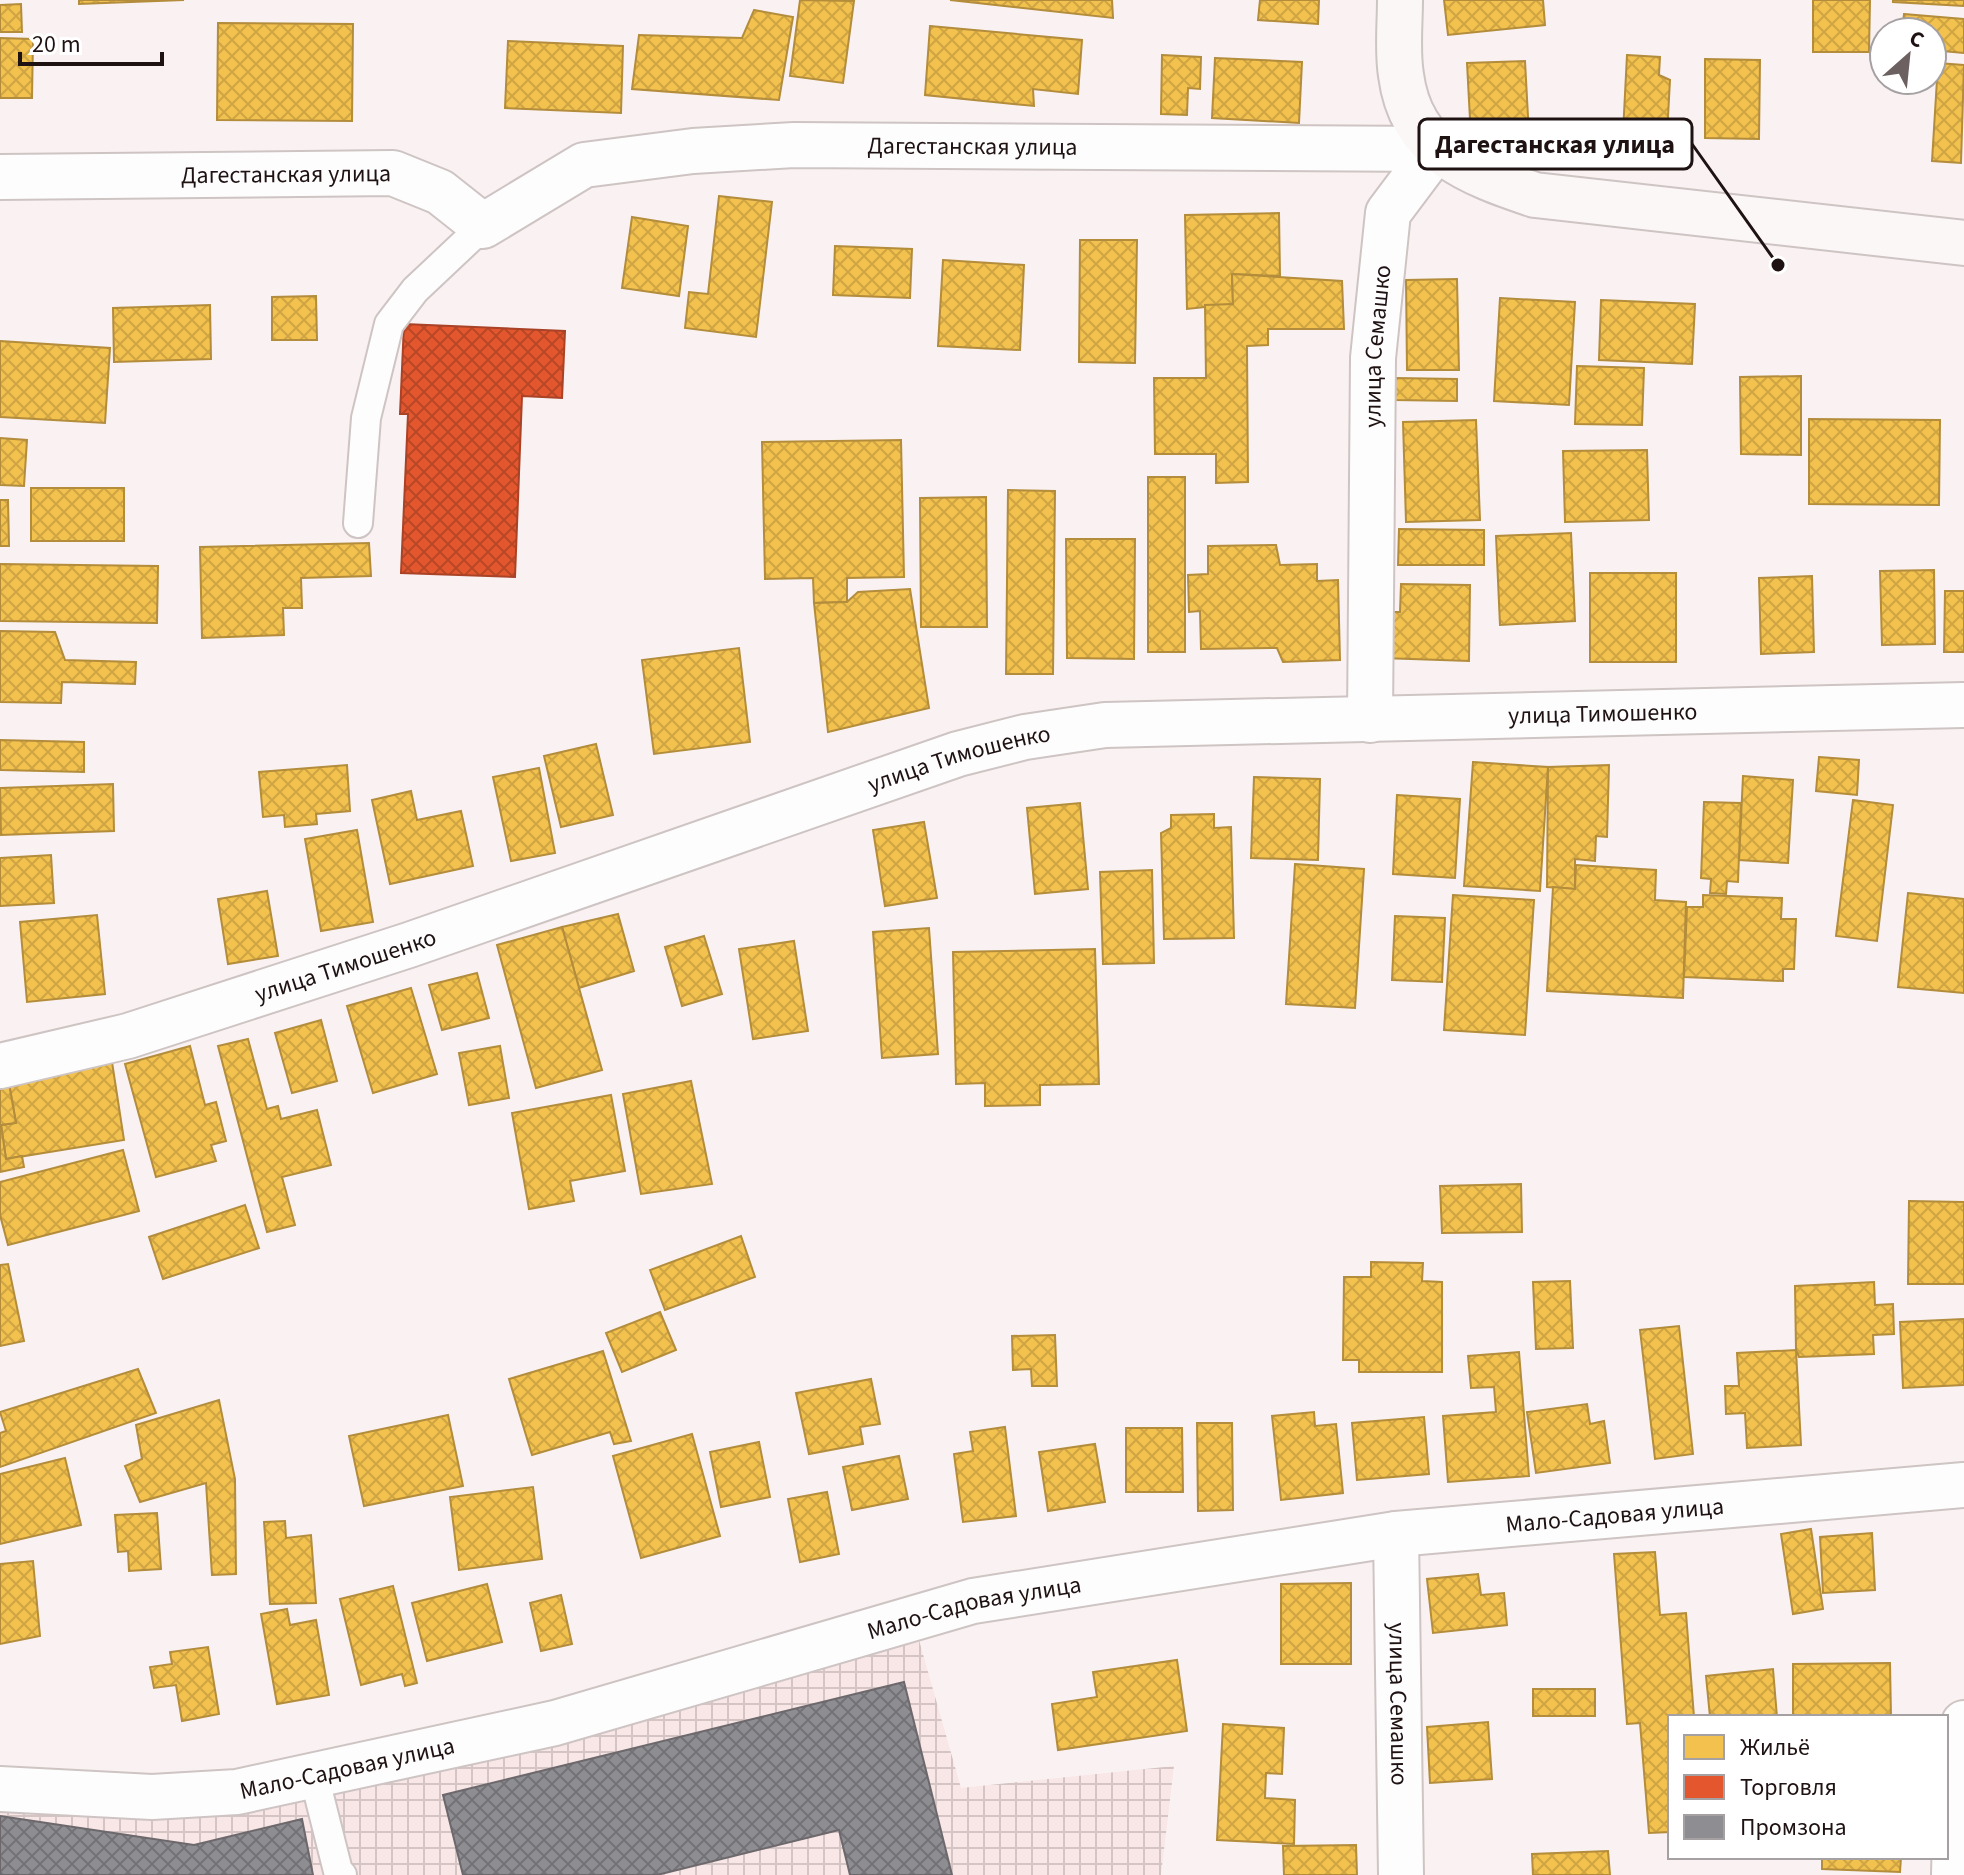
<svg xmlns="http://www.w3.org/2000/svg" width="1964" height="1875" font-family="'Source Sans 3',sans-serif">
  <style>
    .industrial { fill: url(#industrial-grid) }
    .homes { fill: url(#homes-cross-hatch); stroke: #b38c3c; stroke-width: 2 }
    .shops { fill: url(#shops-cross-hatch); stroke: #a94226; stroke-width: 2 }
    .industry { fill: url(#industry-cross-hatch); stroke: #6c686c; stroke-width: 2 }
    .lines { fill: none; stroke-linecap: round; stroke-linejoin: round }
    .lane-casing { stroke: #cec4c4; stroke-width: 32 }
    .street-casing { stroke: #cec4c4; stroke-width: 48 }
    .secondary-casing { stroke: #cec4c4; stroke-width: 48 }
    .lane { stroke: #fefdfd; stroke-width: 28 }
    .street { stroke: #fefdfd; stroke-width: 44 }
    .secondary { stroke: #fbf7f7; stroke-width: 44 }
    .labels { text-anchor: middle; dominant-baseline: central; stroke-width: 8; stroke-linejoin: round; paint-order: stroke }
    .street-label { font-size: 24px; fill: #1f1213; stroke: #fff }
    .leader { fill: none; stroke: #1f1213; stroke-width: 3 }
    .callout-dot { fill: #1f1213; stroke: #fff; stroke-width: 3 }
    .callout { fill: #fff; stroke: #1f1213; stroke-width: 3 }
    .callout-label { font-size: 26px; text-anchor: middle; font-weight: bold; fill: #1f1213 }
  </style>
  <defs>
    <pattern id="industrial-grid" width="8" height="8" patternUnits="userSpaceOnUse" patternTransform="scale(2)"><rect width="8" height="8" fill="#f9e6e6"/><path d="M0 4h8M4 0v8" fill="none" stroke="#d5c4c4"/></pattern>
    <pattern id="homes-cross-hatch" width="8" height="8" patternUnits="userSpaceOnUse" patternTransform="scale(2)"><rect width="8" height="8" fill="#f2c14e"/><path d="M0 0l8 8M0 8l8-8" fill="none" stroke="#cfa543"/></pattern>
    <pattern id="shops-cross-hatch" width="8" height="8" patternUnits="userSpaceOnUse" patternTransform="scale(2)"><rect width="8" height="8" fill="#e4572e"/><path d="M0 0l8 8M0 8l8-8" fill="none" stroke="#b84726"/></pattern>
    <pattern id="industry-cross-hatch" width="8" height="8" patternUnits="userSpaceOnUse" patternTransform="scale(2)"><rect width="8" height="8" fill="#8d8d92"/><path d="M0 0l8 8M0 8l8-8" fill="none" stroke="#737276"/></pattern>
  </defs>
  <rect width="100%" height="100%" fill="#faf2f2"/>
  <path class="industrial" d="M 919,1640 L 961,1788 L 1174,1766 L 1161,1875 L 0,1875 L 0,1808 L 194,1818 L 418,1775 Z"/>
  <g class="homes">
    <path d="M 79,0 L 184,0 L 79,4 Z"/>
    <path d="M 800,0 L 854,1 L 843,83 L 790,76 Z"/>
    <path d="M 950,0 L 1112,0 L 1113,18 Z"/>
    <path d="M 1260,0 L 1319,0 L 1318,24 L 1258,20 Z"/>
    <path d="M 1444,0 L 1543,0 L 1545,25 L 1448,35 Z"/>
    <path d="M 1813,0 L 1870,0 L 1869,52 L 1813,52 Z"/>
    <path d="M 1893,0 L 1964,0 L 1964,6 L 1893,2 Z"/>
    <path d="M 21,4 L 22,32 L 0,32 L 0,5 Z"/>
    <path d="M 754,10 L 793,17 L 779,100 L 632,89 L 639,35 L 742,38 Z"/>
    <path d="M 1904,14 L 1964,19 L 1964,53 L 1932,50 L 1932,32 L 1902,32 Z"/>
    <path d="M 218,23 L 353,24 L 352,121 L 217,120 Z"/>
    <path d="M 930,26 L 1082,40 L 1078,94 L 1033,89 L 1034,106 L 925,95 Z"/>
    <path d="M 0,38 L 33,39 L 32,98 L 0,98 Z"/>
    <path d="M 508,41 L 623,46 L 621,113 L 505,108 Z"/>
    <path d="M 1162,55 L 1201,57 L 1200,89 L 1188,88 L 1187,115 L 1161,114 Z"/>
    <path d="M 1627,55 L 1660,57 L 1659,75 L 1670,80 L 1667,135 L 1623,133 Z"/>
    <path d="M 1215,58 L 1302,62 L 1299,123 L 1212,118 Z"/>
    <path d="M 1705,59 L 1760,60 L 1759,139 L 1705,138 Z"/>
    <path d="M 1525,61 L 1529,135 L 1471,138 L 1467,63 Z"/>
    <path d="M 1938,63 L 1964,65 L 1961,163 L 1932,161 Z"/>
    <path d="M 719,196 L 772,202 L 756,337 L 685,328 L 689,292 L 708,294 Z"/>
    <path d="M 1279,213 L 1280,276 L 1232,274 L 1233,304 L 1187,309 L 1185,215 Z"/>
    <path d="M 632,217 L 688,226 L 679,296 L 622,288 Z"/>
    <path d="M 1080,240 L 1137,240 L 1135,363 L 1079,362 Z"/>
    <path d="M 835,246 L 912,249 L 910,298 L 833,295 Z"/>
    <path d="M 943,260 L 1024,265 L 1020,350 L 938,346 Z"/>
    <path d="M 1232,274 L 1342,281 L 1344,329 L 1268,329 L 1268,345 L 1247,346 L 1248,482 L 1216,483 L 1216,454 L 1155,454 L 1154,378 L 1206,378 L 1205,305 L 1233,304 Z"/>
    <path d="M 1457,279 L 1459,370 L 1407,370 L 1406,280 Z"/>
    <path d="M 316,296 L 317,340 L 272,340 L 272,297 Z"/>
    <path d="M 1500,298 L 1575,302 L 1569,405 L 1494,401 Z"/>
    <path d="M 1601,300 L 1695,304 L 1692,364 L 1599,360 Z"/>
    <path d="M 210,305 L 211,359 L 114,362 L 113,308 Z"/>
    <path d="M 0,341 L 110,348 L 105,423 L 0,417 Z"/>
    <path d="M 1577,366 L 1644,368 L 1642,425 L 1575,424 Z"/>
    <path d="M 1801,376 L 1801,455 L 1741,454 L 1740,377 Z"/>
    <path d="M 1395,378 L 1457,379 L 1457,401 L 1395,400 Z"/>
    <path d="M 1809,419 L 1940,420 L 1939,505 L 1809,504 Z"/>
    <path d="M 1476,420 L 1480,520 L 1406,522 L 1403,422 Z"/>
    <path d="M 0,438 L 27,440 L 24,486 L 0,485 Z"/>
    <path d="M 901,440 L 904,577 L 847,578 L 847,602 L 814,603 L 813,578 L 765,579 L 762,442 Z"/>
    <path d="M 1647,450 L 1649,520 L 1565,522 L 1563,451 Z"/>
    <rect x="1148" y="477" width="37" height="175"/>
    <rect x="31" y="488" width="93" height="53"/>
    <path d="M 1008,490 L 1055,491 L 1053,674 L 1006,674 Z"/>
    <path d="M 986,497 L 987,627 L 921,627 L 920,498 Z"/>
    <path d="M 0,500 L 8,500 L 9,546 L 0,546 Z"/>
    <path d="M 1399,529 L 1484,530 L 1484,565 L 1398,565 Z"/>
    <path d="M 1571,533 L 1575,621 L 1500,625 L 1496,536 Z"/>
    <path d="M 1066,539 L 1135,539 L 1134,659 L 1067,658 Z"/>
    <path d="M 369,543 L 371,576 L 301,578 L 302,608 L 283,608 L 284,635 L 202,638 L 200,547 Z"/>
    <path d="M 1276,545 L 1280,565 L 1317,564 L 1317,581 L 1338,580 L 1340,660 L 1283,662 L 1277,648 L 1201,649 L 1200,611 L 1189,612 L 1188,575 L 1208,574 L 1208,546 Z"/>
    <path d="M 0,564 L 158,566 L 157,623 L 0,621 Z"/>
    <path d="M 1934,570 L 1935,644 L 1882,645 L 1880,571 Z"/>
    <rect x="1590" y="573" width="86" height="89"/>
    <path d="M 1812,576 L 1814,652 L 1761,654 L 1759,578 Z"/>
    <path d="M 1401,584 L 1470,585 L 1469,661 L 1382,658 L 1383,612 L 1400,612 Z"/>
    <path d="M 910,589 L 929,708 L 828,732 L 814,603 L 847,602 L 858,592 Z"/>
    <path d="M 1945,591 L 1964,591 L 1964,652 L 1944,652 Z"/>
    <path d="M 0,631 L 55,632 L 65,660 L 136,662 L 135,684 L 62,682 L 61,703 L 0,702 Z"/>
    <path d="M 739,648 L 750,742 L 654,754 L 642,660 Z"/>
    <path d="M 0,740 L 84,742 L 84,772 L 0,770 Z"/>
    <path d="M 596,744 L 613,815 L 561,827 L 544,756 Z"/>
    <path d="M 1819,757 L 1859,760 L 1857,795 L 1816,791 Z"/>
    <path d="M 1473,762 L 1548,767 L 1540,891 L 1464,886 Z"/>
    <path d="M 347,765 L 350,811 L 316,814 L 317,824 L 285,827 L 284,815 L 263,817 L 259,772 Z"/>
    <path d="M 1609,765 L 1607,837 L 1596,836 L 1595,861 L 1575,859 L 1575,889 L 1547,887 L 1548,767 Z"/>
    <path d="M 539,768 L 555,853 L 511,861 L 493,777 Z"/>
    <path d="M 1743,776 L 1793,780 L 1788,863 L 1739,860 Z"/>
    <path d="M 1254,777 L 1320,779 L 1318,860 L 1251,858 Z"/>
    <path d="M 113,784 L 114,831 L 1,835 L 0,788 Z"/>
    <path d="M 411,791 L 417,820 L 461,811 L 473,866 L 390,884 L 372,800 Z"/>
    <path d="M 1397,795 L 1460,799 L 1455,878 L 1393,874 Z"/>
    <path d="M 1853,800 L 1893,805 L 1877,941 L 1836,936 Z"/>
    <path d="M 1704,802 L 1741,803 L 1738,882 L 1727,881 L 1726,894 L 1710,893 L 1711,879 L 1701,878 Z"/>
    <path d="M 1080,803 L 1088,889 L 1035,894 L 1027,808 Z"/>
    <path d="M 1214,814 L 1214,828 L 1231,827 L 1234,938 L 1164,939 L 1161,833 L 1171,828 L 1171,815 Z"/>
    <path d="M 924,822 L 937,898 L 885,906 L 873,830 Z"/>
    <path d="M 357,830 L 373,922 L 321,931 L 305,839 Z"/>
    <path d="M 51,855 L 54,903 L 0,906 L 0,858 Z"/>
    <path d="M 1295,864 L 1364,869 L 1355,1008 L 1286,1004 Z"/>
    <path d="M 1576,865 L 1656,870 L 1655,900 L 1686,902 L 1683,998 L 1547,991 L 1553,887 L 1575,889 Z"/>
    <path d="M 1152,870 L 1154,963 L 1103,964 L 1100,872 Z"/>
    <path d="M 267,891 L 278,956 L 228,964 L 218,899 Z"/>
    <path d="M 1908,893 L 1964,899 L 1964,993 L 1898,987 Z"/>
    <path d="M 1453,895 L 1534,900 L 1525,1035 L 1444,1030 Z"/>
    <path d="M 1703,895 L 1782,898 L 1781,919 L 1796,919 L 1794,969 L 1783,969 L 1783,981 L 1684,977 L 1687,907 L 1703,907 Z"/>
    <path d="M 618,914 L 634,971 L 579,988 L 562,927 Z"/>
    <path d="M 97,915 L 105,994 L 27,1002 L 20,922 Z"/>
    <path d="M 1395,916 L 1445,918 L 1442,982 L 1392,980 Z"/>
    <path d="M 562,927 L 602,1070 L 536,1088 L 497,945 Z"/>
    <path d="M 929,928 L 938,1054 L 882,1058 L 873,932 Z"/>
    <path d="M 704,936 L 722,994 L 682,1006 L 665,947 Z"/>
    <path d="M 794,941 L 808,1031 L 753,1039 L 739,949 Z"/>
    <path d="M 1095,949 L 1099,1084 L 1040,1085 L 1040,1105 L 985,1106 L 985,1083 L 956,1084 L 953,952 Z"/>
    <path d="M 477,973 L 489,1018 L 442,1030 L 429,985 Z"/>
    <path d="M 411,988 L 437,1074 L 373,1093 L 347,1006 Z"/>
    <path d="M 321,1020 L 337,1081 L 292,1093 L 275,1033 Z"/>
    <path d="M 248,1039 L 267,1109 L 278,1106 L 281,1119 L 317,1110 L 331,1165 L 282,1177 L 295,1225 L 267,1232 L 218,1046 Z"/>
    <path d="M 190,1046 L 205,1105 L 216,1102 L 226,1141 L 211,1145 L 216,1161 L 156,1177 L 125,1064 Z"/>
    <path d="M 500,1046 L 509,1098 L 469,1105 L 459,1053 Z"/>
    <path d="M 112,1062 L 124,1140 L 6,1159 L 1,1125 L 16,1123 L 8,1078 Z"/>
    <path d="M 8,1078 L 16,1123 L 1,1125 L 6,1159 L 22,1156 L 24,1167 L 0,1172 L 0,1080 Z"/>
    <path d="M 691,1081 L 712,1184 L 641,1194 L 623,1094 Z"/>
    <path d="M 611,1095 L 625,1171 L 570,1181 L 574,1201 L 529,1209 L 512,1113 Z"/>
    <path d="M 123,1150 L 139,1211 L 8,1245 L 0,1215 L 0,1182 Z"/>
    <path d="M 1521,1184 L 1522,1232 L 1442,1233 L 1440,1186 Z"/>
    <path d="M 1909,1201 L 1964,1202 L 1964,1284 L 1908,1284 Z"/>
    <path d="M 245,1205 L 259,1248 L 163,1279 L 149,1237 Z"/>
    <path d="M 741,1236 L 755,1277 L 665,1310 L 650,1270 Z"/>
    <path d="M 1371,1262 L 1423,1263 L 1422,1281 L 1442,1282 L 1442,1372 L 1359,1372 L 1359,1360 L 1343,1360 L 1344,1277 L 1371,1277 Z"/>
    <path d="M 8,1264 L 24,1341 L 0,1346 L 0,1265 Z"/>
    <path d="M 1570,1281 L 1573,1348 L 1536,1349 L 1533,1282 Z"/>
    <path d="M 1874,1282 L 1875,1305 L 1893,1304 L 1894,1334 L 1873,1335 L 1874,1354 L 1799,1357 L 1796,1350 L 1795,1286 Z"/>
    <path d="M 660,1312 L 676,1350 L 622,1372 L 606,1333 Z"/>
    <path d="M 1964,1319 L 1964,1385 L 1903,1388 L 1900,1322 Z"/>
    <path d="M 1679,1326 L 1693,1454 L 1655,1459 L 1640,1330 Z"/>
    <path d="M 1055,1335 L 1057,1386 L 1032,1386 L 1031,1369 L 1013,1370 L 1012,1336 Z"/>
    <path d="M 1796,1350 L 1801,1445 L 1747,1448 L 1745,1413 L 1726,1414 L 1725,1386 L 1739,1386 L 1737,1353 Z"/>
    <path d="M 603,1351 L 631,1441 L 614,1444 L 610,1432 L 532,1455 L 509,1379 Z"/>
    <path d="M 1519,1352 L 1529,1476 L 1448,1482 L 1443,1416 L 1496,1412 L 1494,1387 L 1471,1388 L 1468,1356 Z"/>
    <path d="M 138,1369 L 156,1413 L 0,1467 L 0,1433 L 6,1431 L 0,1412 Z"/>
    <path d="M 871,1379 L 880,1424 L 860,1427 L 863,1444 L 809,1454 L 796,1393 Z"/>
    <path d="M 219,1400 L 235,1479 L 236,1574 L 212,1575 L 206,1483 L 140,1502 L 125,1466 L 142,1459 L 136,1425 Z"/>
    <path d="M 1587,1404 L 1590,1424 L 1604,1421 L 1610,1463 L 1536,1473 L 1527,1412 Z"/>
    <path d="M 1314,1412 L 1315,1426 L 1336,1424 L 1343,1493 L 1281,1500 L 1272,1416 Z"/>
    <path d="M 448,1415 L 463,1486 L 364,1506 L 349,1436 Z"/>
    <path d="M 1424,1417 L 1429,1474 L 1357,1480 L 1352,1423 Z"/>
    <path d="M 1197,1423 L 1232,1423 L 1233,1510 L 1198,1511 Z"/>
    <path d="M 1005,1427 L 1016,1516 L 963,1522 L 954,1454 L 973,1451 L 970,1432 Z"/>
    <path d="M 1126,1428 L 1182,1428 L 1183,1492 L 1126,1492 Z"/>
    <path d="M 692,1434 L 720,1536 L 641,1558 L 613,1456 Z"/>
    <path d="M 759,1442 L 770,1497 L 721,1507 L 710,1452 Z"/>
    <path d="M 1095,1444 L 1105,1502 L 1048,1511 L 1039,1452 Z"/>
    <path d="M 899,1456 L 908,1499 L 852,1510 L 843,1467 Z"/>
    <path d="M 65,1458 L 81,1525 L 0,1544 L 0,1474 Z"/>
    <path d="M 533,1487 L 542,1559 L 459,1570 L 450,1497 Z"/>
    <path d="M 827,1492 L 839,1554 L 800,1562 L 788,1499 Z"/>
    <path d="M 157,1513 L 161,1569 L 129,1571 L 128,1551 L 118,1552 L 115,1515 Z"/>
    <path d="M 285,1521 L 286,1538 L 311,1535 L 316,1603 L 270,1604 L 264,1522 Z"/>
    <path d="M 1811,1529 L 1823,1609 L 1793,1614 L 1781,1534 Z"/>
    <path d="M 1872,1533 L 1875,1590 L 1823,1593 L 1820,1537 Z"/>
    <path d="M 1655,1552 L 1660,1615 L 1686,1613 L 1694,1717 L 1670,1717 L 1670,1832 L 1649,1833 L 1640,1723 L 1627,1724 L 1614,1554 Z"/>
    <path d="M 33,1561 L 40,1636 L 0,1644 L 0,1564 Z"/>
    <path d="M 1478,1574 L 1481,1595 L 1504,1593 L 1507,1625 L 1433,1633 L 1427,1579 Z"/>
    <path d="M 1351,1583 L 1351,1664 L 1281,1664 L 1281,1584 Z"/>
    <path d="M 487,1584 L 502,1642 L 427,1661 L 412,1603 Z"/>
    <path d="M 393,1586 L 417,1683 L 405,1686 L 402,1674 L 361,1685 L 340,1599 Z"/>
    <path d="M 561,1595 L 572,1644 L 541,1651 L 530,1603 Z"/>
    <path d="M 287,1609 L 290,1625 L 316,1620 L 329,1695 L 277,1704 L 261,1614 Z"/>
    <path d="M 208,1647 L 219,1714 L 182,1721 L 176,1685 L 154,1688 L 150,1667 L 172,1664 L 170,1652 Z"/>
    <path d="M 1177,1660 L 1187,1731 L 1058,1750 L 1052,1704 L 1097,1697 L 1093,1672 Z"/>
    <path d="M 1890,1663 L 1891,1717 L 1793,1717 L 1793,1664 Z"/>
    <path d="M 1773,1669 L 1777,1717 L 1710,1717 L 1706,1676 Z"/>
    <rect x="1533" y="1689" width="62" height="27"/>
    <path d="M 1488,1722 L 1492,1779 L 1430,1783 L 1427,1727 Z"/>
    <path d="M 1223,1724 L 1284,1728 L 1282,1774 L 1266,1773 L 1265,1798 L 1295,1800 L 1294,1844 L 1217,1840 Z"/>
    <path d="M 1356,1845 L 1357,1875 L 1284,1875 L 1283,1846 Z"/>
    <path d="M 1608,1851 L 1610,1875 L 1533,1875 L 1532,1854 Z"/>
    <path d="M 1822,1857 L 1901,1857 L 1900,1872 L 1822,1869 Z"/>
  </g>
  <path class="shops" d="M 404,324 L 565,331 L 562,398 L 522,396 L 515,577 L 401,573 L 408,414 L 400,414 Z"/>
  <g class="industry">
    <path d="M 904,1682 L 952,1875 L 850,1875 L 839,1830 L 657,1875 L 463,1875 L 443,1795 Z"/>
    <path d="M 0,1816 L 194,1845 L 302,1819 L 313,1875 L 0,1875 Z"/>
  </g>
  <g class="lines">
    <g class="lane-casing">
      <g id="lane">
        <path d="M 358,523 L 366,418 L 389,324 L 415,290 L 483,226"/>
        <path d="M 314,1776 L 338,1871 L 342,1875"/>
      </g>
    </g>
    <g class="street-casing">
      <g id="street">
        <path id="s1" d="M 0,177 L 393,173 L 440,192 L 483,226 L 584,165 L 693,151 L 794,145 L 1436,149"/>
        <path id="s2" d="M 1370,720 L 1373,358 L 1388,213 L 1436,149"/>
        <path id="s3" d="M 0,1066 L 128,1036 L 409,945 L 958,754 L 1025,737 L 1105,725 L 1964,705"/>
        <path id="s4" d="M 1396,1534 L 1401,1875"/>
        <path id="s5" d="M 0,1789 L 152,1797 L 237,1792 L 555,1723 L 973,1601 L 1396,1534 L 1964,1485"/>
        <path d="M 1954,1875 L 1956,1793 L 1964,1723"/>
      </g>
    </g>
    <g class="secondary-casing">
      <path id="secondary" d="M 1400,0 C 1400,24 1397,51 1401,75 C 1411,152 1470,173 1535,195 L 1964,243"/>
    </g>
    <use href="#lane" class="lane"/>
    <use href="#street" class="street"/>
    <use href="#secondary" class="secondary"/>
  </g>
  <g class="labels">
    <g class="street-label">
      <text stroke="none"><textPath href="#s1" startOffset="1006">Дагестанская улица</textPath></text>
      <text stroke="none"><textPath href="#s1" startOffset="286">Дагестанская улица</textPath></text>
      <text stroke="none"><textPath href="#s2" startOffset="374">улица Семашко</textPath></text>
      <text stroke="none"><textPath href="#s3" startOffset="1656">улица Тимошенко</textPath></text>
      <text stroke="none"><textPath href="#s3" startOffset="1008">улица Тимошенко</textPath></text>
      <text stroke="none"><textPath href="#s3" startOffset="360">улица Тимошенко</textPath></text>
      <text stroke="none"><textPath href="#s5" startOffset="1646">Мало-Садовая улица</textPath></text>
      <text stroke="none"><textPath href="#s5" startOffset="998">Мало-Садовая улица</textPath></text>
      <text stroke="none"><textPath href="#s4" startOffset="170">улица Семашко</textPath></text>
      <text stroke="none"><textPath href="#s5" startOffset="350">Мало-Садовая улица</textPath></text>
    </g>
  </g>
  <path class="leader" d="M1778 265L1692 144"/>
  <circle class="callout-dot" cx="1778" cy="265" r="8"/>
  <rect class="callout" x="1419" y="119" width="273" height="50" rx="8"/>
  <g class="callout-label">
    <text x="1555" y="153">Дагестанская улица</text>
  </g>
  <rect x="1668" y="1715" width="280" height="144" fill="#ffffff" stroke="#a5a0a1" stroke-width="2"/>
  <rect x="1684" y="1735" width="40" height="24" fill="#f2c14e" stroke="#a5a0a1" stroke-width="2"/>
  <text x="1740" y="1755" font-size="24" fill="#1f1213">Жильё</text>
  <rect x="1684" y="1775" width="40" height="24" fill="#e4572e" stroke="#a5a0a1" stroke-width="2"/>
  <text x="1740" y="1795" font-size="24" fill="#1f1213">Торговля</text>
  <rect x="1684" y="1815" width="40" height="24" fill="#8d8d92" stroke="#a5a0a1" stroke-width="2"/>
  <text x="1740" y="1835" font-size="24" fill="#1f1213">Промзона</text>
  <g transform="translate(1908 56) rotate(27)"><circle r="38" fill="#ffffff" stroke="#a5a0a1" stroke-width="2"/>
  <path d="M0-6L14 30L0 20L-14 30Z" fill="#6c6061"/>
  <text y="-12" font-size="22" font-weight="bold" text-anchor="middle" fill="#1f1213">С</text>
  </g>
  <path d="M20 52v12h142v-12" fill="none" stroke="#1f1213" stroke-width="4"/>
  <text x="32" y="52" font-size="24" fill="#1f1213" stroke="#ffffff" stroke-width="6" paint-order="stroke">20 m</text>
</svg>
